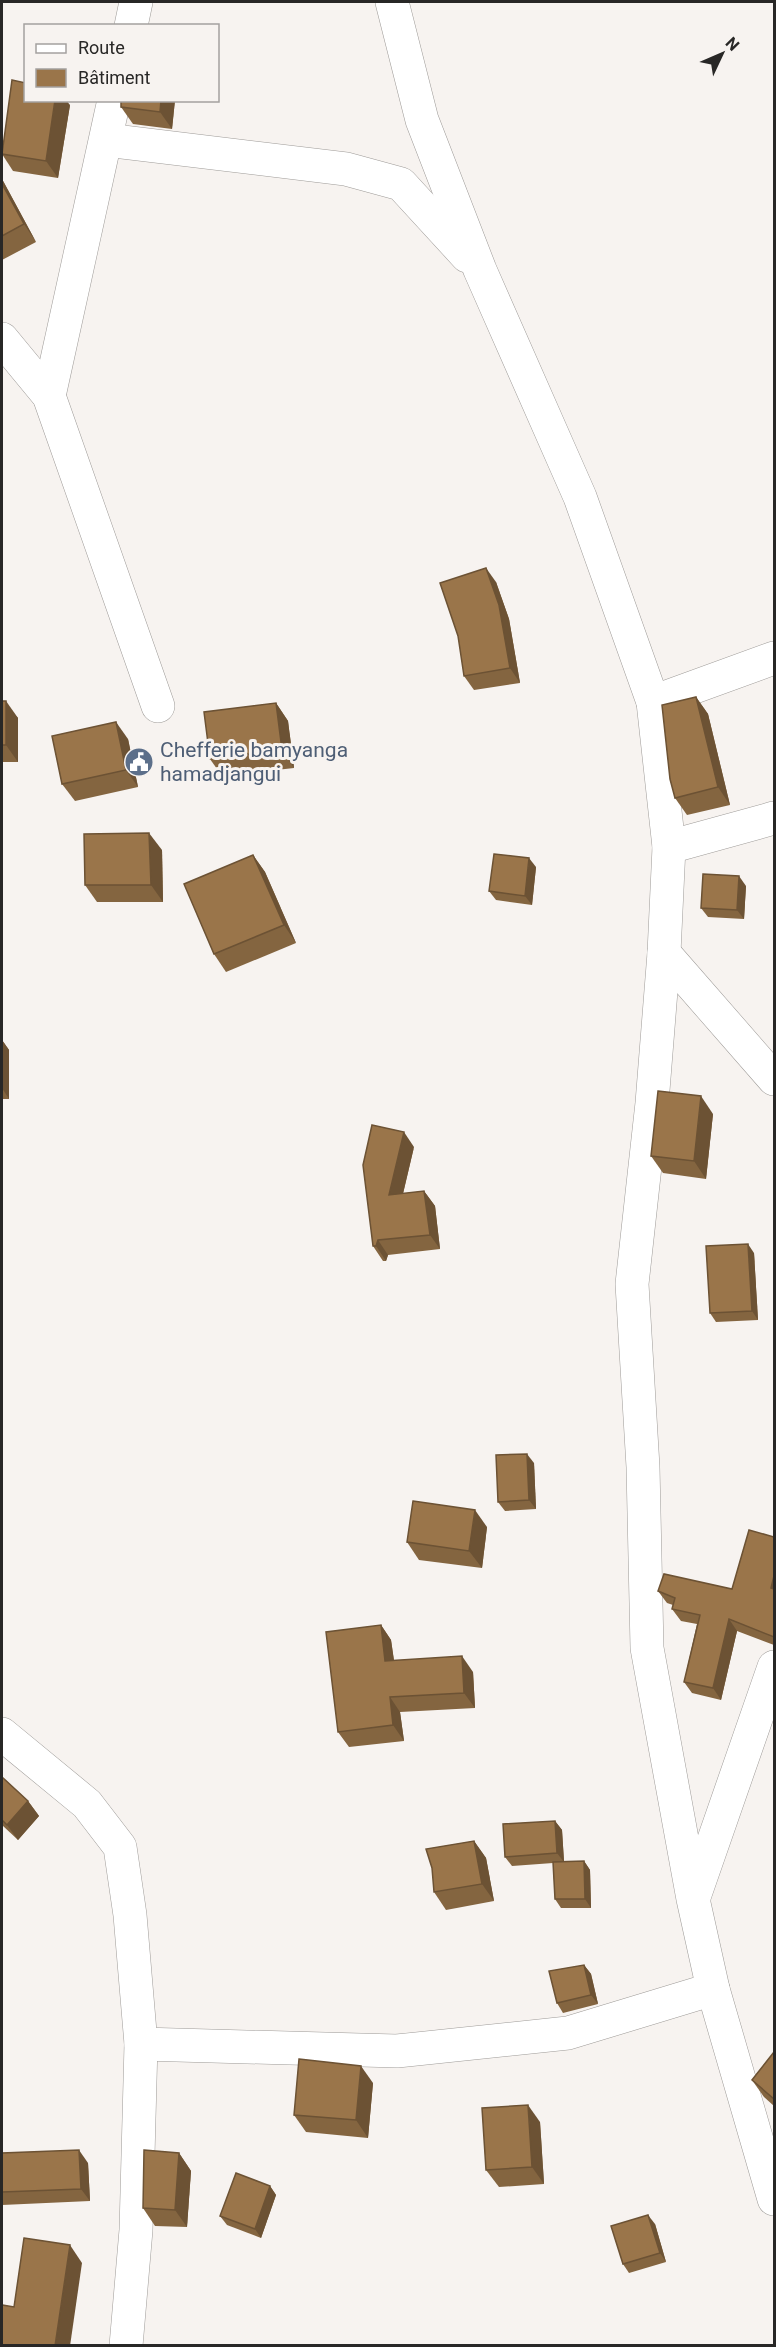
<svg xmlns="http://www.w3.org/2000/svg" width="776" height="2347" font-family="Roboto,sans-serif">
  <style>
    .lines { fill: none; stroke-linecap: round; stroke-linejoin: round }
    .minor-casing { stroke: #9e9b98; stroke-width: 34 }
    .minor { stroke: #fff; stroke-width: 33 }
    .wall { fill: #846540 }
    .shaded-wall { fill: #6c5234 }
    .building { fill: #9a754a; stroke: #6c5234; stroke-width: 1.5 }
    .labels { text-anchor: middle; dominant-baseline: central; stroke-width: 6; stroke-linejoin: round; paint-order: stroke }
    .service-label { font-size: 21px; fill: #4e5e75; stroke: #f7f3f0; text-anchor: start }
  </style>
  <rect width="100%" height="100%" fill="#f7f3f0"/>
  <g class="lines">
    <g class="minor-casing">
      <g id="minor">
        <path d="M 392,2 L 422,120 L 480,270 L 580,497 L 653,702 L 669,847 L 664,953 L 652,1103 L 632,1284 L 643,1467 L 647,1648 L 693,1899 L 713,1989 L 774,2199"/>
        <path d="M 131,26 L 136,2"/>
        <path d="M 106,140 L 346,169 L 401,184 L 467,256"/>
        <path d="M 2,339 L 49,396 L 158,706"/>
        <path d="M 49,396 L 114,100"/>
        <path d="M 653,702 L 774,658"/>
        <path d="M 669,847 L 774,818"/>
        <path d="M 664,953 L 774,1079"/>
        <path d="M 2,1734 L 87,1804 L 120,1847 L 130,1915 L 141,2044 L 136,2230 L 126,2346"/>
        <path d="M 694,1897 L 774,1667"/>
        <path d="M 141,2044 L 397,2051 L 568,2033 L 713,1989"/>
      </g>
    </g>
    <use href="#minor" class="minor"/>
  </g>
  <g class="wall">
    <path d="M 121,100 L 175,100 L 172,129 L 133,124 L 121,107 Z"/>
    <path d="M 70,105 L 58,178 L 13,171 L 2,154 Z"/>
    <path d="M 2,179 L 36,242 L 2,260 Z"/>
    <path d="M 496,582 L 509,619 L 520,683 L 474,690 L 464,676 Z"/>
    <path d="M 696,697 L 708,714 L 730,805 L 687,815 L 675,798 Z"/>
    <path d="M 2,701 L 18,718 L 18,762 L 2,762 Z"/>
    <path d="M 276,703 L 288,721 L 294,768 L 222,776 L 210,759 Z"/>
    <path d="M 128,739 L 138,787 L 75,801 L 62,784 Z"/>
    <path d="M 162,850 L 163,902 L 97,902 L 85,885 Z"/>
    <path d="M 253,855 L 265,872 L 296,943 L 226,972 L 214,954 Z"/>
    <path d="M 536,867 L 532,905 L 496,900 L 489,891 Z"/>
    <path d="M 746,886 L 744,919 L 708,917 L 701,908 Z"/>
    <path d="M 2,1040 L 9,1050 L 9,1099 L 2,1099 Z"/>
    <path d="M 713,1114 L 706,1179 L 663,1173 L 651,1156 Z"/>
    <path d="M 414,1147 L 403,1194 L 424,1191 L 435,1206 L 440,1249 L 388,1255 L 386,1261 L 383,1261 L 373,1246 Z"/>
    <path d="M 754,1253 L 758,1320 L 716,1322 L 710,1313 Z"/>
    <path d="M 534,1463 L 536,1509 L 505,1511 L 498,1502 Z"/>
    <path d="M 487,1527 L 482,1568 L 419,1560 L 407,1542 Z"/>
    <path d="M 774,1537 L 774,1645 L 737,1631 L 721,1700 L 692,1693 L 684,1682 L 697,1624 L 681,1621 L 672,1609 L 673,1605 L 667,1603 L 658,1591 L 732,1589 Z"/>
    <path d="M 381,1625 L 391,1640 L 394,1660 L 473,1672 L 475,1708 L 400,1712 L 404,1741 L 349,1747 L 338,1732 Z"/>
    <path d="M 2,1777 L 28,1801 L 39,1816 L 18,1840 L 2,1825 Z"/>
    <path d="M 555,1821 L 562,1830 L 564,1861 L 584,1861 L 590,1870 L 591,1908 L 561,1908 L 555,1899 L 553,1863 L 512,1866 L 505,1857 Z"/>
    <path d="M 474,1841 L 486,1858 L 494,1901 L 446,1910 L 434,1892 Z"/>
    <path d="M 584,1965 L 591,1974 L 598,2004 L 563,2013 L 557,2003 Z"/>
    <path d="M 774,2052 L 774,2106 L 764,2097 L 752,2080 Z"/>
    <path d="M 373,2083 L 368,2138 L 306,2132 L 294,2115 Z"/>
    <path d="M 540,2122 L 544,2184 L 499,2187 L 486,2170 Z"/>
    <path d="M 2,2127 L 3,2153 L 88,2163 L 90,2201 L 2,2205 Z"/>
    <path d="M 179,2153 L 191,2171 L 187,2227 L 155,2226 L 143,2208 Z"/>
    <path d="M 270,2186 L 276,2195 L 261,2238 L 227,2225 L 220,2216 Z"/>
    <path d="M 655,2224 L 666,2262 L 629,2273 L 623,2264 Z"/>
  </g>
  <g class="shaded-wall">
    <path d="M 55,100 L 66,100 L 70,105 L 58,178 L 46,161 Z"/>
    <path d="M 161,100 L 175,100 L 172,129 L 160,112 Z"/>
    <path d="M 2,179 L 36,242 L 24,224 L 2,184 Z"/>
    <path d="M 486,568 L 496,582 L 509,619 L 520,683 L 510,668 Z"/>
    <path d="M 696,697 L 708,714 L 730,805 L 718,787 Z"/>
    <path d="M 6,701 L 18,718 L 18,762 L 6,745 Z"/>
    <path d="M 276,703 L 288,721 L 294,768 L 282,750 Z"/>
    <path d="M 116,722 L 128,739 L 138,787 L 126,770 Z"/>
    <path d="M 149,833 L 162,850 L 163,902 L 151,885 Z"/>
    <path d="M 253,855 L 265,872 L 296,943 L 284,925 Z"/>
    <path d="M 529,858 L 536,867 L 532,905 L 525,896 Z"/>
    <path d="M 739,876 L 746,886 L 744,919 L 737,910 Z"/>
    <path d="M 2,1040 L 9,1050 L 9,1099 L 2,1088 Z"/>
    <path d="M 701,1096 L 713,1114 L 706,1179 L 694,1161 Z"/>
    <path d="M 404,1132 L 414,1147 L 399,1210 L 389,1195 Z"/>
    <path d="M 424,1191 L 435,1206 L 440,1249 L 430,1235 Z"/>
    <path d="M 378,1240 L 388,1255 L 386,1261 L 376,1246 Z"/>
    <path d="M 748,1244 L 754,1253 L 758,1320 L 752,1311 Z"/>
    <path d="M 527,1454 L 534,1463 L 536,1509 L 529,1500 Z"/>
    <path d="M 475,1510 L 487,1527 L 482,1568 L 469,1551 Z"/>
    <path d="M 774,1576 L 774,1592 L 771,1588 Z"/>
    <path d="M 729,1619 L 737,1631 L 721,1700 L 713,1688 Z"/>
    <path d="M 381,1625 L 391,1640 L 396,1676 L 385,1661 Z"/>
    <path d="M 462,1656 L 473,1672 L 475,1708 L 464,1693 Z"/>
    <path d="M 390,1697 L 400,1712 L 404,1741 L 393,1725 Z"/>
    <path d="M 28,1801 L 39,1816 L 18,1840 L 7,1825 Z"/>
    <path d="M 555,1821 L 562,1830 L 564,1862 L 557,1853 Z"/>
    <path d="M 474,1841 L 486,1858 L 494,1901 L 482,1884 Z"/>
    <path d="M 584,1861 L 590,1870 L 591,1908 L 585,1899 Z"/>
    <path d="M 584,1965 L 591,1974 L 598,2004 L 591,1995 Z"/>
    <path d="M 361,2066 L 373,2083 L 368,2138 L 356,2120 Z"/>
    <path d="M 528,2105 L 540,2122 L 544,2184 L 532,2167 Z"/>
    <path d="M 2,2127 L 3,2166 L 2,2164 Z"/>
    <path d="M 79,2150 L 88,2163 L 90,2201 L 81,2189 Z"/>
    <path d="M 179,2153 L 191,2171 L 187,2227 L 175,2210 Z"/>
    <path d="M 270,2186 L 276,2195 L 261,2238 L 255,2229 Z"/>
    <path d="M 648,2215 L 655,2224 L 666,2262 L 660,2253 Z"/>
    <path d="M 70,2245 L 82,2263 L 70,2346 L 55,2346 Z"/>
  </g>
  <g class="building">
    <path d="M 12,80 L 26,83 L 26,100 L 55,100 L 46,161 L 2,154 Z"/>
    <path d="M 121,100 L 161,100 L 160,112 L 121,107 Z"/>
    <path d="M 2,184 L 24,224 L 2,236 Z"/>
    <path d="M 486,568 L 499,605 L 510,668 L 464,676 L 458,636 L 440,583 Z"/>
    <path d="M 696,697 L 718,787 L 675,798 L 670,779 L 662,705 Z"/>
    <rect x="2" y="701" width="4" height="44"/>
    <path d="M 276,703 L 282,750 L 210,759 L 204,712 Z"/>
    <path d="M 116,722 L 126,770 L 62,784 L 52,736 Z"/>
    <path d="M 149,833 L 151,885 L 85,885 L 84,834 Z"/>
    <path d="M 494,854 L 529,858 L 525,896 L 489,891 Z"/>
    <path d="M 253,855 L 284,925 L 214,954 L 184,884 Z"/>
    <path d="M 703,874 L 739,876 L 737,910 L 701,908 Z"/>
    <path d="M 658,1091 L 701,1096 L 694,1161 L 651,1156 Z"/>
    <path d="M 372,1125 L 404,1132 L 389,1195 L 424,1191 L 430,1235 L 378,1240 L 376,1246 L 373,1246 L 363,1165 Z"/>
    <path d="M 748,1244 L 752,1311 L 710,1313 L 706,1246 Z"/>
    <path d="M 527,1454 L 529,1500 L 498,1502 L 496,1455 Z"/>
    <path d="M 413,1501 L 475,1510 L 469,1551 L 407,1542 Z"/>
    <path d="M 749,1530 L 774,1537 L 774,1576 L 771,1588 L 774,1589 L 774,1637 L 729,1619 L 713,1688 L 684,1682 L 700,1615 L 672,1609 L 675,1598 L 658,1591 L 664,1574 L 732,1589 Z"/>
    <path d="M 381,1625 L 385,1661 L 462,1656 L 464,1693 L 390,1697 L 393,1725 L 338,1732 L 326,1632 Z"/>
    <path d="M 2,1777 L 28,1801 L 7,1825 L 2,1820 Z"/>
    <path d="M 555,1821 L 557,1853 L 505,1857 L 503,1824 Z"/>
    <path d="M 474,1841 L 482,1884 L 434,1892 L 432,1868 L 426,1849 Z"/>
    <path d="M 584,1861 L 585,1899 L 555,1899 L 553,1862 Z"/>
    <path d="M 584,1965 L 591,1995 L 557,2003 L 549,1971 Z"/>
    <path d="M 774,2052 L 774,2099 L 752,2080 Z"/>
    <path d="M 299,2059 L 361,2066 L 356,2120 L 294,2115 Z"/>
    <path d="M 528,2105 L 532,2167 L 486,2170 L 482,2108 Z"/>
    <path d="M 79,2150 L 81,2189 L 2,2192 L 2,2153 Z"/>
    <path d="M 144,2150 L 179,2153 L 175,2210 L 143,2208 Z"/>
    <path d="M 236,2173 L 270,2186 L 255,2229 L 220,2216 Z"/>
    <path d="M 648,2215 L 660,2253 L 623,2264 L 611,2226 Z"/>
    <path d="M 24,2238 L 70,2245 L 55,2346 L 2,2346 L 2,2305 L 14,2307 Z"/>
  </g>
  <defs>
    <g id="civic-disc" transform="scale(1.5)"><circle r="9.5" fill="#5c6f8a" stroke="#f7f3f0"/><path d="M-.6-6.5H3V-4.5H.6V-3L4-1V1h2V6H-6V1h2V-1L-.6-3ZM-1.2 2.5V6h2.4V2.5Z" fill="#fff"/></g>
  </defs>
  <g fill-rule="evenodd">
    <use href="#civic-disc" x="139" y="762"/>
  </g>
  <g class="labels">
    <g class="service-label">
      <text x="160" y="750">Chefferie bamyanga<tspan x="160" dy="24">hamadjangui</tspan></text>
    </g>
  </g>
  <rect width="776" height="2347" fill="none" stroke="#282726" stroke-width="6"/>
  <rect x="24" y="24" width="195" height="78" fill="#f7f3f0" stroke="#a4a19f" stroke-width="1.5"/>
  <rect x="36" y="44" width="30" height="9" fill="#ffffff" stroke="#a4a19f" stroke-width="1.5"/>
  <text x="78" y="54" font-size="18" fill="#282726">Route</text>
  <rect x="36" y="69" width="30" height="18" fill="#9a754a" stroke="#a4a19f" stroke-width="1.5"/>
  <text x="78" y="84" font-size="18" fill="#282726">Bâtiment</text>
  <g transform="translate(722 54) rotate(46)" stroke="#f7f3f0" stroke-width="4.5" paint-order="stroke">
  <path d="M0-4.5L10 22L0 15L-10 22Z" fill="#282726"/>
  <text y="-9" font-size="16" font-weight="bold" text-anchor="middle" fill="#282726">N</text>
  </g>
</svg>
